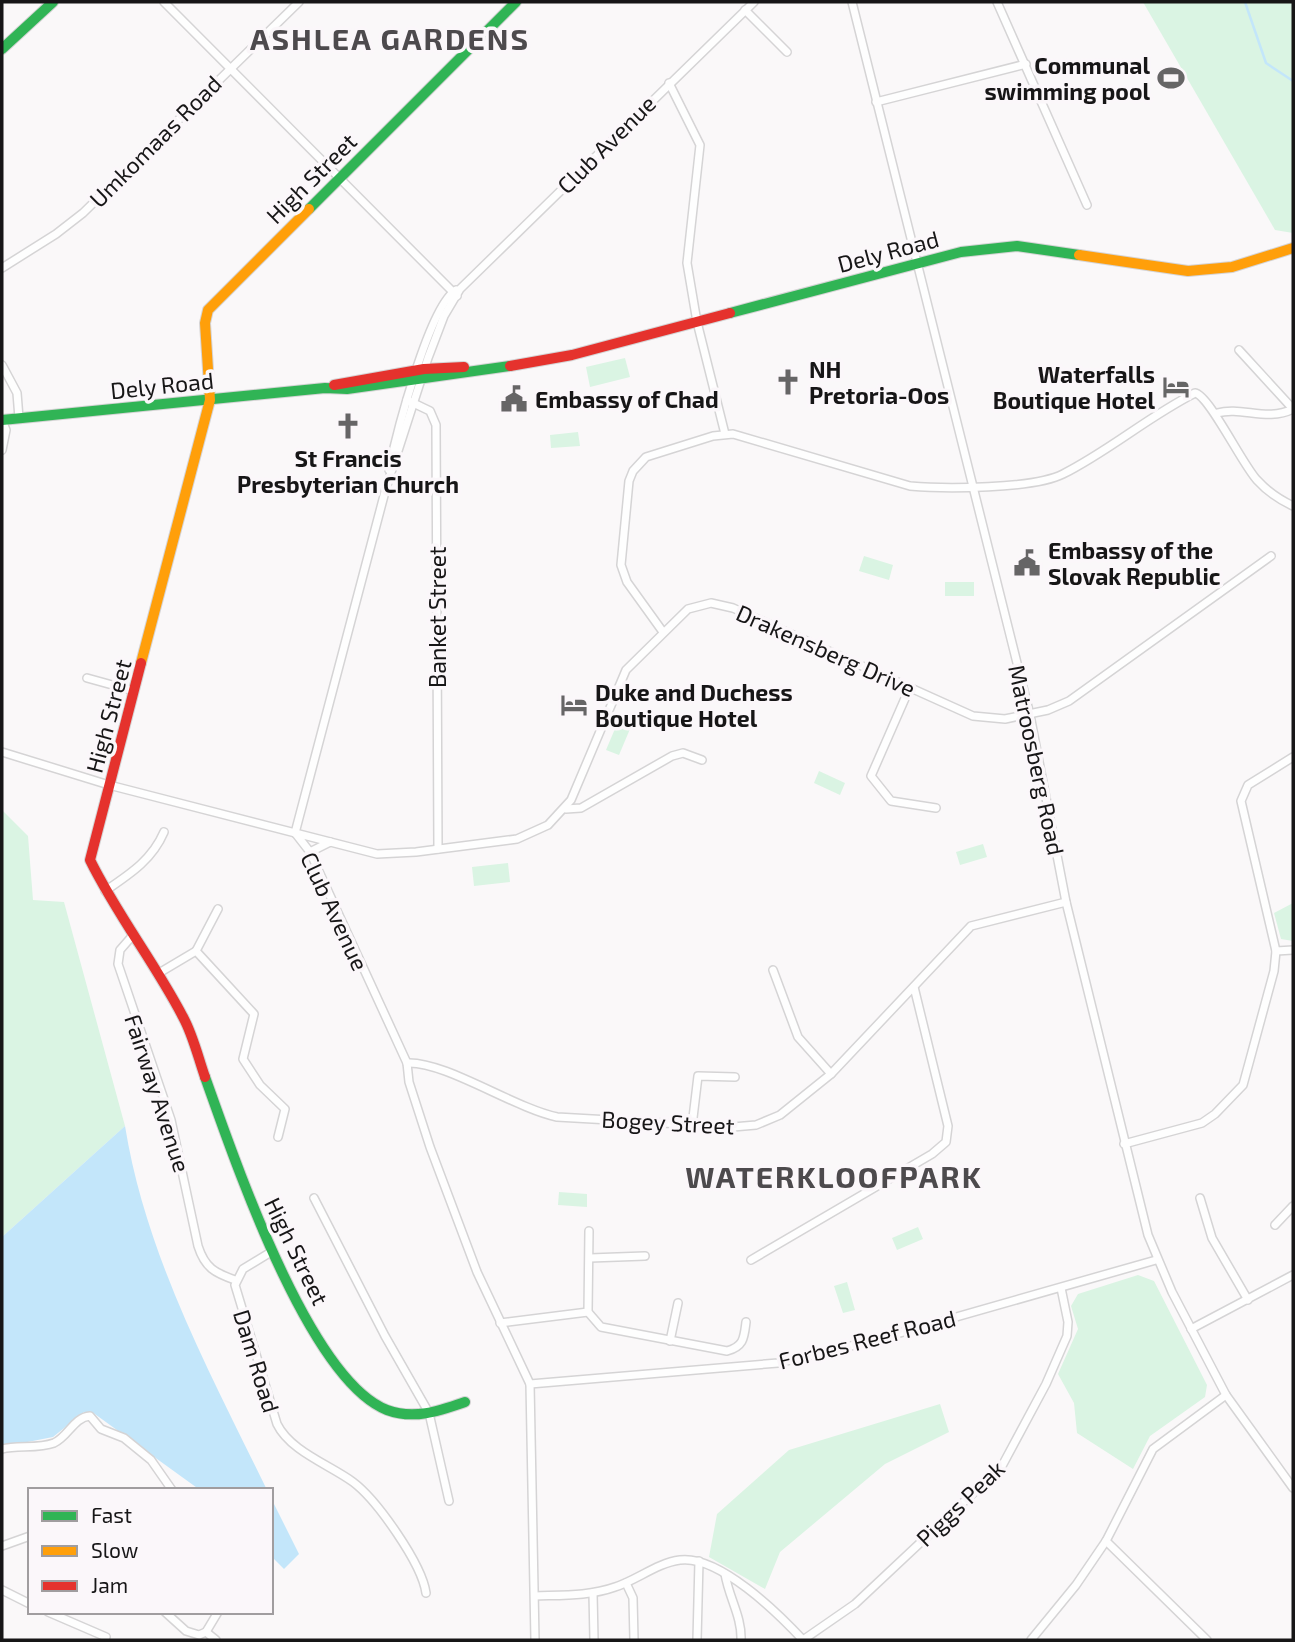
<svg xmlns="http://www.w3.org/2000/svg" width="1295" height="1642" font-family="'Exo 2',sans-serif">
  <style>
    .green { fill: #daf4e3 }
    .water { fill: #c3e6fa }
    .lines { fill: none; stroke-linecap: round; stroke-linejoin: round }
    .stream { stroke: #c3e6fa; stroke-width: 2.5 }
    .street-casing { stroke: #d5d4d5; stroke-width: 10 }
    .fast-casing { stroke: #d5d4d5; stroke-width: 12 }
    .slow-casing { stroke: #d5d4d5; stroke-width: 12 }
    .jam-casing { stroke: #d5d4d5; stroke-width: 12 }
    .street { stroke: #fefefe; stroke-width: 7 }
    .fast { stroke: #30b455; stroke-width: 10 }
    .slow { stroke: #ff9f0a; stroke-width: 10 }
    .jam { stroke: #e5322d; stroke-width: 10 }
    .labels { text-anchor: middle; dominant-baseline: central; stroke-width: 7; stroke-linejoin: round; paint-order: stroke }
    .poi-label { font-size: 23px; font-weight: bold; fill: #171617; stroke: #fbf7fa; text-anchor: start }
    .street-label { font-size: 23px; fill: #171617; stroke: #fbf7fa }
    .district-label { font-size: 30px; font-weight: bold; letter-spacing: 2px; fill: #4d4a4d; stroke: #fbf7fa }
  </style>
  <rect width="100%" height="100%" fill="#faf8f9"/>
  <g class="green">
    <path d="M 1143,2 L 1293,2 L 1293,233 L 1275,230 Z"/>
    <path d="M 625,358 L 630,377 L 590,387 L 586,367 Z"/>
    <path d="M 578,432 L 580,446 L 551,448 L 550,435 Z"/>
    <path d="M 864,556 L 893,565 L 889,580 L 859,571 Z"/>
    <rect x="945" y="582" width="29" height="14"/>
    <path d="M 617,724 L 630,729 L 619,755 L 606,750 Z"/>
    <path d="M 819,771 L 845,783 L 840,795 L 814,783 Z"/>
    <path d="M 2,810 L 28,836 L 33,900 L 64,902 L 125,1126 L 2,1237 Z"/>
    <path d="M 983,844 L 987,857 L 960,865 L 956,852 Z"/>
    <path d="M 508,863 L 510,882 L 474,886 L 472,867 Z"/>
    <path d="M 1293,903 L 1293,941 L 1281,939 L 1274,913 Z"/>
    <path d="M 559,1192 L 587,1194 L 587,1207 L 558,1205 Z"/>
    <path d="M 918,1227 L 923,1239 L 897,1250 L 892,1238 Z"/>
    <path d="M 1138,1275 L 1154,1281 L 1207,1385 L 1205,1397 L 1150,1436 L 1133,1469 L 1077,1433 L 1074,1403 L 1058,1374 L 1078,1329 L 1071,1306 L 1078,1294 Z"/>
    <path d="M 847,1282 L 855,1310 L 843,1313 L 834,1286 Z"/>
    <path d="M 940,1404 L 949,1432 L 885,1464 L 780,1552 L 765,1589 L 709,1557 L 717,1514 L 789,1450 Z"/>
  </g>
  <g class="water">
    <path d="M 125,1126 C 146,1256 210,1373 267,1490 L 200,1490 L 92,1412 L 84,1412 L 53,1437 L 2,1447 L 2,1237 Z"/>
    <path d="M 271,1498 L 299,1554 L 284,1569 L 271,1556 Z"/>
  </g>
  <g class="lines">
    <path class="stream" d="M 1245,2 L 1266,63 L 1293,81"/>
    <g class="street-casing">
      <g id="street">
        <path d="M 164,2 L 457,296"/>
        <path d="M 852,2 L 1030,715 L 1066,902 L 1148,1235 L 1172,1292 L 1226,1395 L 1293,1488"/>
        <path d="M 997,2 L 1087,205"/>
        <path d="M 745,10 L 787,52"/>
        <path d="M 669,83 L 700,145 L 687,263 L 697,322 L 725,434"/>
        <path d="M 876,102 L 1026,64"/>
        <path d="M 2,268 L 56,234 L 83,213 L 299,2"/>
        <path d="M 1239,350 L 1293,409"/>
        <path d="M 2,365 L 17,393 L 19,418"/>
        <path d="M 407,400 L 430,411 L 436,425 L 438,849"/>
        <path d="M 1217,413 C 1242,406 1267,422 1293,409"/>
        <path d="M 2,450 L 6,430 L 2,420"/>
        <path d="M 389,470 C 396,436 429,306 456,290"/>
        <path d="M 663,632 L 627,582 L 621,565 L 629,481 L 633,471 L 646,457 L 713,436 L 733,434 L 910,486 C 944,489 1034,489 1063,474 C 1109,451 1149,416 1195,393 C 1209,395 1242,464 1257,480 C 1267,491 1280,500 1293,506"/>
        <path d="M 87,678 L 134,691"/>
        <path d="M 910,687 L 871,776 L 891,801 L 936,808"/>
        <path d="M 2,752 L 109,785 L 377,854 L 416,852 L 517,839 L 548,825 L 571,800 L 626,670 L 688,609 L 711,603 L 733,608 L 973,716 L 1005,719 L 1048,710 L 1069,701 L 1271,556"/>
        <path d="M 566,809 L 581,808 L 672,756 L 683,753 L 702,760"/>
        <path d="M 295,833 L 386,488 L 428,358 L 444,316 L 460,289 L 754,2"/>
        <path d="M 296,834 L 310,852 L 407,1063 L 409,1082 L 430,1147 L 477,1272 L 530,1384 L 535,1640"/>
        <path d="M 310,852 L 330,842"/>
        <path d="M 105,891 C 130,874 152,860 164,832"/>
        <path d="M 218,909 L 196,951 L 254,1014 L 243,1059 L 260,1085 L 285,1109 L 278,1137"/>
        <path d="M 134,934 L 120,950 L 118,964 L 171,1120 L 198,1246 C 205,1268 215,1273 235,1280"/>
        <path d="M 1276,951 L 1293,950"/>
        <path d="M 773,970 L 798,1037 L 831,1074"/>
        <path d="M 159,973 L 196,951"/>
        <path d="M 407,1063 C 445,1061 514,1108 557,1117 L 733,1127 L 756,1125 L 780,1115 L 831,1074 L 971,926 L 1066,902"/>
        <path d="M 692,1126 L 698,1076 L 735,1077"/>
        <path d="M 1124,1144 L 1202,1123 L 1215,1114 L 1243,1085 L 1274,971 L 1276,951 L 1241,801 L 1248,785 L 1293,757"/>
        <path d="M 314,1198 L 385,1336 L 429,1413 L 449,1501"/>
        <path d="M 1200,1198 L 1212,1238 L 1248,1300"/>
        <path d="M 1275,1225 L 1293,1206"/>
        <path d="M 589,1231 L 588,1312 L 601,1327 L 727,1351 C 744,1346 744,1338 746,1322"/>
        <path d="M 271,1252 L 243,1269 L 235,1285 L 277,1424 C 290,1451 330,1465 353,1482 C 377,1500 422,1564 426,1593"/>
        <path d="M 590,1258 L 645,1256"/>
        <path d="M 751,1260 L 932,1154 L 946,1142 L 948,1126 L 914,987"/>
        <path d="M 500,1323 L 588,1312"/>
        <path d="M 1191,1329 L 1293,1275"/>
        <path d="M 670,1341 L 678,1303"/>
        <path d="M 530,1384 L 778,1363 L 872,1341 L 1156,1260"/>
        <path d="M 2,1449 C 18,1445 38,1449 54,1443 C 68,1437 74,1417 90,1416 L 101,1429 L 124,1438 L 151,1460 L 172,1490"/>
        <path d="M 1106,1541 L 1207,1640"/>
        <path d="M 2,1546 L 30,1536"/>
        <path d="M 725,1574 C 729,1598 742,1617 741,1640"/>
        <path d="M 626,1583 L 633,1598 L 634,1640"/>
        <path d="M 2,1590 L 30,1604"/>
        <path d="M 593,1593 L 594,1640"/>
        <path d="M 535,1596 C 562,1595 590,1596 615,1587 C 637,1580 657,1563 680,1560 C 719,1555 778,1613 803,1640"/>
        <path d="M 48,1612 L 106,1637"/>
        <path d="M 165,1612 L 186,1631 L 199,1635 L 206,1632 L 218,1612"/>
        <path d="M 206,1632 L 216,1640"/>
        <path d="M 697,1640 L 699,1561"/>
        <path d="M 803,1640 L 855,1604 L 1002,1466 L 1046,1384 L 1067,1336 L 1068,1322 L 1061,1288"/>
        <path d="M 1031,1640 L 1076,1585 L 1106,1541 L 1153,1449 L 1226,1395"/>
      </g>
    </g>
    <g class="fast-casing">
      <g id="fast">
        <path d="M 2,49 L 53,2"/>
        <path d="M 309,209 L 516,2"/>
        <path d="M 730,313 L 961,252 L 1017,246 L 1079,255"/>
        <path d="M 2,420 L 325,388 L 347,389 L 510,366"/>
        <path d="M 205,1077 C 233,1155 308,1379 387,1410 C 414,1420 439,1411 465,1402"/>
      </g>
    </g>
    <g class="slow-casing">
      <g id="slow">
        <path d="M 1079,255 L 1188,271 L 1232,267 L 1293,248"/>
        <path d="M 141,663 L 210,400 L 205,323 L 208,310 L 309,209"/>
      </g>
    </g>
    <g class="jam-casing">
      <g id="jam">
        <path d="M 510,366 L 572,355 L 730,313"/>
        <path d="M 334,385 L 424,369 L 464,367"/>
        <path d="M 141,663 L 90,860 C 117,915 155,963 183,1017 C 193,1035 198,1057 205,1077"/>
      </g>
    </g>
    <use href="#street" class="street"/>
    <use href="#fast" class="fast"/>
    <use href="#slow" class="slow"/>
    <use href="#jam" class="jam"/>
  </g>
  <defs>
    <g id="stadium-bare" transform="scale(2.1)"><path d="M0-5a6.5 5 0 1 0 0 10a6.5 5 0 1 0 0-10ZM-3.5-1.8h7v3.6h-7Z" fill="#666566" stroke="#fbf7fa" stroke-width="2.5" paint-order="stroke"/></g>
    <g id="church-bare" transform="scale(2.1)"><path d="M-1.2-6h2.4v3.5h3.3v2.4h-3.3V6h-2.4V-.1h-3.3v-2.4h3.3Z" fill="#666566" stroke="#fbf7fa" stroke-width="2.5" paint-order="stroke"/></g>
    <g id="hotel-bare" transform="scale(2.1)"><path d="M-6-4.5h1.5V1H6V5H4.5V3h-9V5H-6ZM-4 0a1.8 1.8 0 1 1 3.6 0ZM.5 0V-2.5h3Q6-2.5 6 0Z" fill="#666566" stroke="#fbf7fa" stroke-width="2.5" paint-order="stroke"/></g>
    <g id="civic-bare" transform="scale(2.1)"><path d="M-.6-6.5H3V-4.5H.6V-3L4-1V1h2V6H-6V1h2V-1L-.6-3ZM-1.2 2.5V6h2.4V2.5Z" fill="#666566" stroke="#fbf7fa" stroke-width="2.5" paint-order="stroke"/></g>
  </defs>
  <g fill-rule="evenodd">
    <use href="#stadium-bare" x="1171" y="78"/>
    <use href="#church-bare" x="788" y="382"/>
    <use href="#hotel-bare" x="1176" y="387"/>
    <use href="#civic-bare" x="514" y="399"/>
    <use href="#church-bare" x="348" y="426"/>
    <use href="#civic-bare" x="1027" y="563"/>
    <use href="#hotel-bare" x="574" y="705"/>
  </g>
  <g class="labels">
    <g class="poi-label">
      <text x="1150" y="65" text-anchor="end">Communal<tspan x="1150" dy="26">swimming pool</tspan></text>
      <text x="809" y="369">NH<tspan x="809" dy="26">Pretoria-Oos</tspan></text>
      <text x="1155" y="374" text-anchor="end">Waterfalls<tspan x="1155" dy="26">Boutique Hotel</tspan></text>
      <text x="535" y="399">Embassy of Chad</text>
      <text x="348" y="458" text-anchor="middle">St Francis<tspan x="348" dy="26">Presbyterian Church</tspan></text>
      <text x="1048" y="550">Embassy of the<tspan x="1048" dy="26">Slovak Republic</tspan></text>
      <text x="595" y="692">Duke and Duchess<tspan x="595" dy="26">Boutique Hotel</tspan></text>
    </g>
    <g class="street-label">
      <text transform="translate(155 141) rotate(-45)">Umkomaas Road</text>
      <text transform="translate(606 144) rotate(-45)">Club Avenue</text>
      <text transform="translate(311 178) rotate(-45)">High Street</text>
      <text transform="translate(888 251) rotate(-15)">Dely Road</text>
      <text transform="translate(162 385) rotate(-6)">Dely Road</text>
      <text transform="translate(437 617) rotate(-90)">Banket Street</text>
      <text transform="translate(826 650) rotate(24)">Drakensberg Drive</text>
      <text transform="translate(108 716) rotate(-75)">High Street</text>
      <text transform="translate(1037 760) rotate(78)">Matroosberg Road</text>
      <text transform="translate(335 911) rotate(65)">Club Avenue</text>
      <text transform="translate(158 1093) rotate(72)">Fairway Avenue</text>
      <text transform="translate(668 1122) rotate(3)">Bogey Street</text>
      <text transform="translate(297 1251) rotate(64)">High Street</text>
      <text transform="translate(867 1339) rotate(-14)">Forbes Reef Road</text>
      <text transform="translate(257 1361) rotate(73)">Dam Road</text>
      <text transform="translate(960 1503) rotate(-44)">Piggs Peak</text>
    </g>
    <g class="district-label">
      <text x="390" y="38">ASHLEA GARDENS</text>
      <text x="834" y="1176">WATERKLOOFPARK</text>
    </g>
  </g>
  <rect width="1295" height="1642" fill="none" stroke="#171617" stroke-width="7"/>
  <rect x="28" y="1488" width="245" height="126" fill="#fbf7fa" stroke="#a09d9f" stroke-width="2"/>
  <rect x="42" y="1511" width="35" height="10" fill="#30b455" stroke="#a09d9f" stroke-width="2"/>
  <text x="91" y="1523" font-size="21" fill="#171617">Fast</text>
  <rect x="42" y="1546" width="35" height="10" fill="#ff9f0a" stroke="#a09d9f" stroke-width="2"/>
  <text x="91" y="1558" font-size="21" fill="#171617">Slow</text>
  <rect x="42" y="1581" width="35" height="10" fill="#e5322d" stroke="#a09d9f" stroke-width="2"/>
  <text x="91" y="1593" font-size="21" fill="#171617">Jam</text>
</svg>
